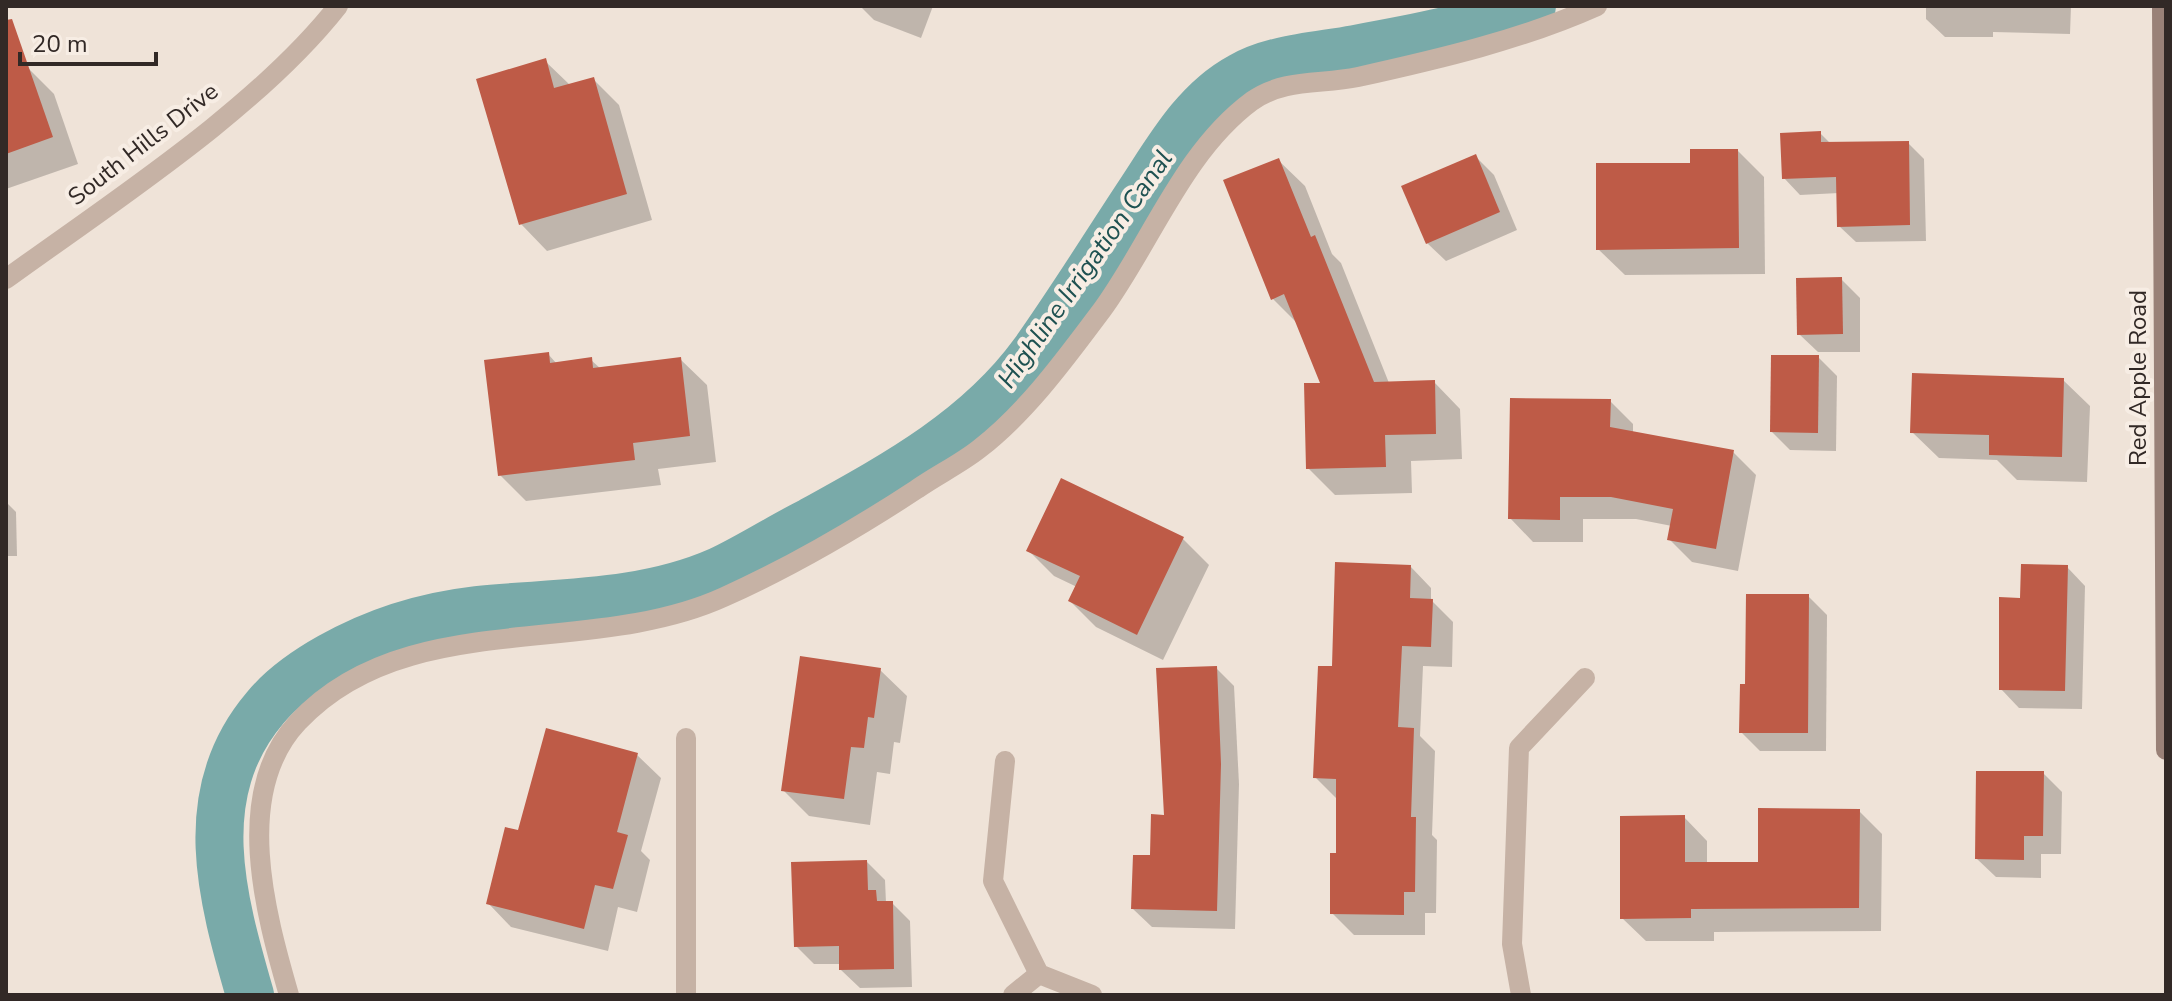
<svg xmlns="http://www.w3.org/2000/svg" width="2172" height="1001" font-family="'Nunito Sans',sans-serif">
  <style>
    .shadow { fill: #0003 }
    .lines { fill: none; stroke-linecap: round; stroke-linejoin: round }
    .canal { stroke: #79aaa9; stroke-width: 48 }
    .building { fill: #be5b47 }
    .lane { stroke: #c6b2a5; stroke-width: 20 }
    .street { stroke: #c6b2a5; stroke-width: 20 }
    .secondary { stroke: #998177; stroke-width: 20 }
    .labels { text-anchor: middle; dominant-baseline: central; stroke-width: 8; stroke-linejoin: round; paint-order: stroke }
    .street-label { font-size: 24px; fill: #322926; stroke: #f7ede4 }
    .water-label { font-size: 26px; font-style: italic; fill: #1e5151; stroke: #f7ede4 }
  </style>
  <rect width="100%" height="100%" fill="#efe3d8"/>
  <g class="shadow">
    <path d="M 860,6 L 933,6 L 921,38 L 874,20 Z"/>
    <path d="M 1926,6 L 2071,6 L 2070,34 L 1993,32 L 1993,37 L 1945,37 L 1926,19 Z"/>
    <path d="M 545,61 L 570,85 L 593,79 L 619,105 L 652,220 L 547,251 L 521,224 Z"/>
    <path d="M 27,67 L 54,94 L 78,164 L 6,189 L 6,75 Z"/>
    <path d="M 1820,133 L 1831,144 L 1908,143 L 1924,159 L 1926,241 L 1856,242 L 1839,226 L 1839,193 L 1800,195 L 1784,178 Z"/>
    <path d="M 1738,151 L 1764,177 L 1765,274 L 1625,275 L 1598,249 L 1692,165 Z"/>
    <path d="M 1476,157 L 1494,175 L 1517,230 L 1446,261 L 1427,243 Z"/>
    <path d="M 1278,160 L 1305,186 L 1332,254 L 1341,263 L 1389,383 L 1434,382 L 1460,409 L 1462,459 L 1411,461 L 1412,493 L 1335,495 L 1308,468 L 1322,385 L 1299,325 L 1272,298 Z"/>
    <path d="M 1841,279 L 1860,298 L 1860,352 L 1818,352 L 1799,334 Z"/>
    <path d="M 548,354 L 557,364 L 591,360 L 601,369 L 680,359 L 707,385 L 716,462 L 658,469 L 661,485 L 526,501 L 500,475 Z"/>
    <path d="M 1818,357 L 1837,376 L 1836,451 L 1790,450 L 1772,432 Z"/>
    <path d="M 2063,380 L 2090,406 L 2087,482 L 2017,480 L 1997,460 L 1939,458 L 1912,432 Z"/>
    <path d="M 1610,401 L 1633,424 L 1633,433 L 1733,452 L 1756,475 L 1738,571 L 1692,562 L 1669,539 L 1672,526 L 1636,519 L 1583,519 L 1583,542 L 1533,542 L 1510,518 Z"/>
    <path d="M 6,502 L 16,512 L 17,556 L 6,556 Z"/>
    <path d="M 1183,539 L 1209,565 L 1163,660 L 1096,627 L 1070,601 L 1077,587 L 1054,576 L 1028,550 Z"/>
    <path d="M 1410,566 L 1431,588 L 1431,600 L 1453,622 L 1452,667 L 1423,666 L 1420,736 L 1435,751 L 1432,835 L 1437,840 L 1436,913 L 1425,913 L 1425,935 L 1354,935 L 1332,913 L 1338,855 L 1338,800 L 1315,777 L 1334,668 Z"/>
    <path d="M 2067,567 L 2085,586 L 2082,709 L 2019,708 L 2001,689 L 2022,600 Z"/>
    <path d="M 1808,596 L 1827,615 L 1826,751 L 1760,751 L 1741,732 L 1747,686 Z"/>
    <path d="M 1216,668 L 1234,686 L 1239,784 L 1235,929 L 1152,927 L 1133,909 Z"/>
    <path d="M 880,670 L 907,696 L 900,743 L 894,742 L 890,774 L 877,772 L 870,825 L 809,816 L 783,790 Z"/>
    <path d="M 637,755 L 661,778 L 641,851 L 650,860 L 637,912 L 618,907 L 608,951 L 511,927 L 488,903 L 519,833 Z"/>
    <path d="M 2043,773 L 2062,792 L 2061,854 L 2041,854 L 2041,878 L 1996,877 L 1977,859 Z"/>
    <path d="M 1859,811 L 1882,834 L 1881,931 L 1714,932 L 1714,941 L 1646,941 L 1622,918 L 1684,817 L 1707,841 L 1707,864 L 1760,864 Z"/>
    <path d="M 867,862 L 885,880 L 886,903 L 892,903 L 910,921 L 912,987 L 860,988 L 841,970 L 841,964 L 814,964 L 796,946 Z"/>
  </g>
  <g class="lines">
    <path class="canal" d="M 250,995 C 222,898 192,794 265,708 C 283,686 305,671 330,657 C 374,632 425,616 477,610 C 558,602 642,605 719,571 C 749,557 778,538 808,523 C 891,477 976,432 1033,354 C 1070,302 1104,247 1139,194 C 1167,152 1194,102 1240,77 C 1273,58 1317,56 1355,49 C 1416,38 1474,27 1532,6"/>
  </g>
  <g class="building">
    <path d="M 12,19 L 53,137 L 6,154 L 6,20 Z"/>
    <path d="M 546,58 L 554,88 L 594,77 L 627,194 L 519,225 L 476,79 Z"/>
    <path d="M 1821,131 L 1821,142 L 1909,141 L 1910,225 L 1837,227 L 1836,177 L 1782,179 L 1780,133 Z"/>
    <path d="M 1690,149 L 1738,149 L 1739,248 L 1596,250 L 1596,163 L 1690,163 Z"/>
    <path d="M 1476,154 L 1500,212 L 1426,244 L 1401,186 Z"/>
    <path d="M 1279,158 L 1311,237 L 1315,235 L 1374,382 L 1435,380 L 1436,434 L 1385,435 L 1386,467 L 1306,469 L 1304,383 L 1320,383 L 1284,294 L 1271,300 L 1223,180 Z"/>
    <path d="M 1842,277 L 1843,334 L 1797,335 L 1796,278 Z"/>
    <path d="M 549,352 L 550,363 L 592,357 L 593,368 L 681,357 L 690,436 L 633,443 L 635,460 L 498,476 L 484,360 Z"/>
    <path d="M 1771,355 L 1819,355 L 1818,433 L 1770,432 Z"/>
    <path d="M 1912,373 L 2064,378 L 2062,457 L 1989,455 L 1989,435 L 1910,433 Z"/>
    <path d="M 1510,398 L 1611,399 L 1610,427 L 1734,450 L 1716,549 L 1667,540 L 1673,509 L 1611,497 L 1560,497 L 1560,520 L 1508,519 Z"/>
    <path d="M 1061,478 L 1184,537 L 1137,635 L 1068,601 L 1080,576 L 1026,551 Z"/>
    <path d="M 1335,562 L 1411,565 L 1410,598 L 1433,599 L 1431,647 L 1402,646 L 1398,727 L 1414,728 L 1411,817 L 1416,817 L 1415,892 L 1404,892 L 1404,915 L 1330,914 L 1330,853 L 1336,853 L 1336,779 L 1313,778 L 1318,666 L 1332,666 Z"/>
    <path d="M 2021,564 L 2068,565 L 2065,691 L 1999,690 L 1999,597 L 2020,598 Z"/>
    <path d="M 1746,594 L 1809,594 L 1808,733 L 1739,733 L 1740,684 L 1745,684 Z"/>
    <path d="M 800,656 L 881,668 L 874,718 L 868,717 L 864,748 L 851,747 L 844,799 L 781,791 Z"/>
    <path d="M 1217,666 L 1221,764 L 1217,911 L 1131,909 L 1133,855 L 1150,855 L 1151,814 L 1164,815 L 1156,668 Z"/>
    <path d="M 546,728 L 638,753 L 617,832 L 628,835 L 613,889 L 595,885 L 584,929 L 486,904 L 505,827 L 518,830 Z"/>
    <path d="M 1976,771 L 2044,771 L 2043,836 L 2024,836 L 2024,860 L 1975,859 Z"/>
    <path d="M 1758,808 L 1860,809 L 1859,908 L 1691,909 L 1691,918 L 1620,919 L 1620,816 L 1685,815 L 1685,862 L 1758,862 Z"/>
    <path d="M 867,860 L 868,890 L 876,890 L 877,901 L 893,901 L 894,969 L 839,970 L 839,946 L 794,947 L 791,862 Z"/>
  </g>
  <g class="lines">
    <g class="lane">
      <path d="M 686,738 L 686,995"/>
      <path d="M 289,995 C 265,912 232,792 298,722 C 406,606 588,659 724,597 C 791,567 856,529 917,489 C 937,475 960,464 979,449 C 1027,412 1066,358 1102,310 C 1151,243 1183,152 1252,101 C 1285,78 1321,85 1358,77 C 1439,59 1521,40 1597,6"/>
      <path d="M 1013,995 L 1039,974"/>
    </g>
    <g class="street">
      <path d="M 6,279 C 112,202 257,109 338,6"/>
      <path d="M 1005,761 L 993,881 L 1039,974 L 1092,995"/>
      <path d="M 1521,995 L 1512,944 L 1519,748 L 1585,678"/>
    </g>
    <path class="secondary" d="M 2162,6 L 2166,750"/>
  </g>
  <g class="labels">
    <g class="street-label">
      <text transform="translate(143 144) rotate(-38)">South Hills Drive</text>
      <text transform="translate(2138 378) rotate(-90)">Red Apple Road</text>
    </g>
    <g class="water-label">
      <text transform="translate(1085 269) rotate(-55)">Highline Irrigation Canal</text>
    </g>
  </g>
  <rect width="2172" height="1001" fill="none" stroke="#322926" stroke-width="16"/>
  <path d="M20 52v12h136v-12" fill="none" stroke="#322926" stroke-width="4"/>
  <text x="32" y="52" font-size="24" fill="#322926" stroke="#f7ede4" stroke-width="6" paint-order="stroke">20 m</text>
</svg>
